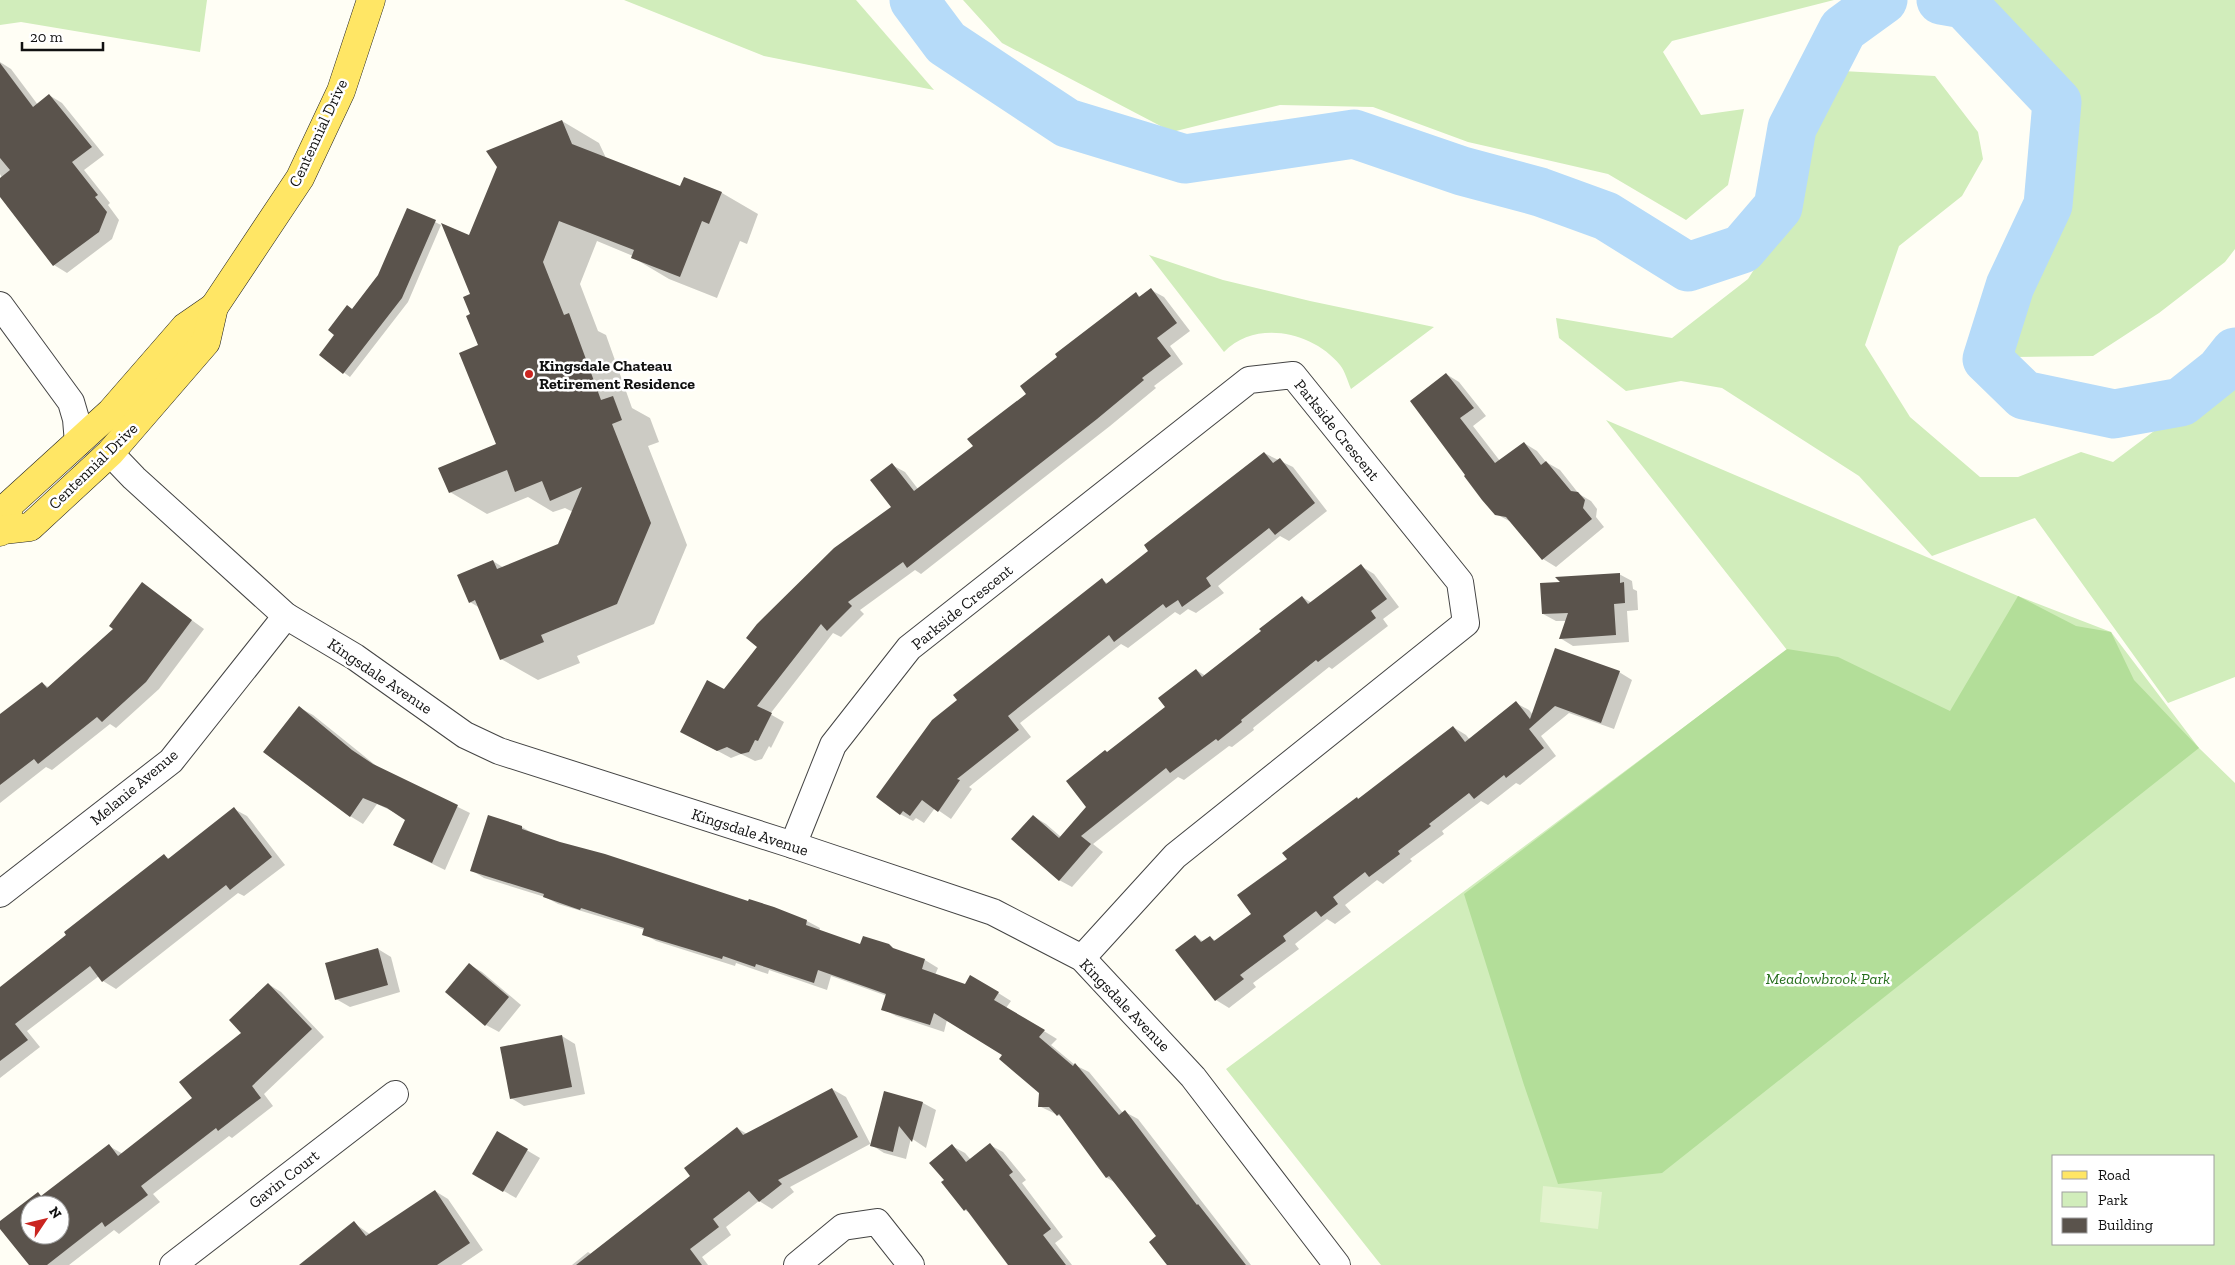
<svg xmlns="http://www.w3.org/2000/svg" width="2235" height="1265" font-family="'Zilla Slab',serif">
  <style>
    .green { fill: #d1edbb; fill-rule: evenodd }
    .forest { fill: #b3de99 }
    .pitch { fill: #e3f3ce }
    .shadow { fill: #0003; fill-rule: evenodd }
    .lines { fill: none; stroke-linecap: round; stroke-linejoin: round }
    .river { stroke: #b6dbf9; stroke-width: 49 }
    .building { fill: #5a534c; fill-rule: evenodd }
    .minor-casing { stroke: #444; stroke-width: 28 }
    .major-casing { stroke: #222; stroke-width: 29 }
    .minor { stroke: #fff; stroke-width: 26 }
    .major { stroke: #ffe665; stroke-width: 28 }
    .poi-dot { fill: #ca2520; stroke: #fff; stroke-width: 2 }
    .labels { text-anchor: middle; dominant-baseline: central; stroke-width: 5; stroke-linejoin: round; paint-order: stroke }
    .street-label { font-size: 16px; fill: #111; stroke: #fff }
    .poi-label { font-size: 16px; font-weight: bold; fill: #111; stroke: #fff; text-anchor: start }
    .park-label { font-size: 16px; font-style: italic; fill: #266e1c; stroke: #fff }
  </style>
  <rect width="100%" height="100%" fill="#fffef5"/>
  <g class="green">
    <path d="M 0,0 L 207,0 L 200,52 L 21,22 L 0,25 Z"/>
    <path d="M 624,0 L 856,0 L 934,90 L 764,56 Z"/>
    <path d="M 963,0 L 1834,0 L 1672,41 L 1663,52 L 1701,115 L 1744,109 L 1728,185 L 1686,220 L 1608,174 L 1468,142 L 1373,107 L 1280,105 L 1172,132 L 1002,43 Z"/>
    <path d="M 1947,0 L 2235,0 L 2235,249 L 2225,262 L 2159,313 L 2093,356 L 2014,357 L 1988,341 L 1986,308 L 2053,148 L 2056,106 L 2014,40 Z"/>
    <path d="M 1824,70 L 1935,76 L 1978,132 L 1983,159 L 1962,196 L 1899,246 L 1865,345 L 1910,417 L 1980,477 L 2018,477 L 2081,452 L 2113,462 L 2235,370 L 2235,677 L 2168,703 L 2035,518 L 1932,556 L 1859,476 L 1722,388 L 1681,381 L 1626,391 L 1559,338 L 1556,318 L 1672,338 L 1748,279 L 1778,232 L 1772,188 L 1793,114 Z"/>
    <path d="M 1149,255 L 1223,280 L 1310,301 L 1434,327 L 1351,389 C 1348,382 1345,371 1340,365 C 1313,332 1256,319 1224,352 Z"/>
    <path d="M 1606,420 L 2018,596 L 2111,632 L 2199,748 L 2235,783 L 2235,1265 L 1381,1265 L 1226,1069 L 1787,650 ZM 2054,1156 L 2214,1156 L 2214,1244 L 2054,1244 Z"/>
  </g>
  <path class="forest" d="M 2018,596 L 2076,626 L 2111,632 L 2134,680 L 2199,748 L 1662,1173 L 1558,1184 L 1524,1085 L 1464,894 L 1787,649 L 1838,657 L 1950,711 Z"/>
  <path class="pitch" d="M 1543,1186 L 1602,1192 L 1598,1229 L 1540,1222 Z"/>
  <g class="shadow">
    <path d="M 0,62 L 11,69 L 38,105 L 49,95 L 62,103 L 104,155 L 84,170 L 110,203 L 108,205 L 119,220 L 112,239 L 67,273 L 54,265 L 0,195 L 0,180 L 2,178 L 0,174 Z"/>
    <path d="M 562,121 L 599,143 L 606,158 L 681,188 L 722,193 L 758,214 L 747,244 L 740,241 L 717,298 L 669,279 L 632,257 L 633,256 L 597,241 L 580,284 L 598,331 L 606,335 L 632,408 L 650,418 L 659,442 L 648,446 L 687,545 L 654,624 L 577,656 L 580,663 L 538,680 L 501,659 L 480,608 L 470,602 L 493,561 L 504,568 L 559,545 L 573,512 L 565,508 L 553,512 L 528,497 L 487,514 L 450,492 L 498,444 L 480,346 L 472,315 L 470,237 Z"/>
    <path d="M 435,222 L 441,225 L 408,302 L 350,377 L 320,355 L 336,335 L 348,306 L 353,310 Z"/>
    <path d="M 1151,290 L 1164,297 L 1190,331 L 1170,346 L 1183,364 L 1154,386 L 1156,388 L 1110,426 L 921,574 L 915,570 L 860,610 L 864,614 L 841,637 L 833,633 L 770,714 L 784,722 L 771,748 L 769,746 L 762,759 L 755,761 L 741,754 L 731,758 L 695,739 L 724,691 L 893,507 L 892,465 L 905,472 L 918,489 L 975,446 L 1027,394 L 1136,294 L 1141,297 Z"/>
    <path d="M 1446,374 L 1459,382 L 1486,416 L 1473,426 L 1500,461 L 1524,443 L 1537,451 L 1546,462 L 1560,470 L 1579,494 L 1591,501 L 1597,509 L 1596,517 L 1604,527 L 1556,567 L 1543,559 L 1513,523 L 1496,514 L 1411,401 Z"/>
    <path d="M 1264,453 L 1293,467 L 1327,511 L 1289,541 L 1280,536 L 1218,586 L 1224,593 L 1196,613 L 1188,609 L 1180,615 L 1175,612 L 1128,648 L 1121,644 L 1020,723 L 1031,737 L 969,787 L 972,789 L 951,819 L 935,808 L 924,823 L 916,818 L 913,821 L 900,814 L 1102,580 L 1109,584 L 1150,552 Z"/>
    <path d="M 1361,566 L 1374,574 L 1399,607 L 1383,619 L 1388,626 L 1332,669 L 1329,667 L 1253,728 L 1254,730 L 1232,747 L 1229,746 L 1184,780 L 1178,777 L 1093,844 L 1103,852 L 1072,887 L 1059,880 L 1033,816 L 1046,824 L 1061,837 L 1087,807 L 1108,753 L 1166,707 L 1196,670 L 1206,676 L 1263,632 L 1302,597 L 1312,603 Z"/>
    <path d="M 1619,574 L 1632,581 L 1633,589 L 1637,591 L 1638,610 L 1627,611 L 1629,642 L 1573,646 L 1560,638 L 1567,621 L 1556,621 L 1543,614 Z"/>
    <path d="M 142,584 L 204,629 L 159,689 L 116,728 L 110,724 L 52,770 L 46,767 L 0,803 L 0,716 L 42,683 L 50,688 L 115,628 Z"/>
    <path d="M 1619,672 L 1632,680 L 1614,729 L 1569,713 L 1541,736 L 1556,756 L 1520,785 L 1516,783 L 1488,805 L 1481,801 L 1442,831 L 1444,834 L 1410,859 L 1412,861 L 1383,884 L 1377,880 L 1345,905 L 1351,912 L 1335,924 L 1327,919 L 1295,944 L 1299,949 L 1253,983 L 1256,987 L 1229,1008 L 1216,1000 L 1195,936 L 1204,942 L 1210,937 L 1216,941 L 1253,914 L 1289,860 L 1359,800 L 1453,727 L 1466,735 L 1470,740 L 1516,703 L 1529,710 L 1533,715 Z"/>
    <path d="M 300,708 L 313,715 L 379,768 L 470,813 L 445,870 L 394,845 L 406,819 L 396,813 L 377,804 L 363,824 L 350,816 Z"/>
    <path d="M 234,809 L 247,816 L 285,865 L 244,896 L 238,893 L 116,989 L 103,981 L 99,976 L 27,1031 L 40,1047 L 0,1078 L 0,988 L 164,856 L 170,859 Z"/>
    <path d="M 522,827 L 536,835 L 807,921 L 820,928 L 819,931 L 860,946 L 899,951 L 925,960 L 938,968 L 935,975 L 965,985 L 984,984 L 1011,1001 L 1006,1008 L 1057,1039 L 1051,1045 L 1075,1065 L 1089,1072 L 1123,1113 L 1125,1112 L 1138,1119 L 1251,1265 L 1169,1265 L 1158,1237 L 1116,1183 L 1107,1178 L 1064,1118 L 1039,1106 L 1040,1092 L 1004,1055 L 947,1020 L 944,1032 L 896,1016 L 883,1009 L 887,996 L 831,976 L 827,990 L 769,970 L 768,974 L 736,963 L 735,966 L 656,941 L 644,934 L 645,930 L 558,904 L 545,897 L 484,878 L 471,870 Z"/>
    <path d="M 378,949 L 391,957 L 400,992 L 350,1007 L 336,999 Z"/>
    <path d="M 470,965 L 482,972 L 521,1005 L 499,1032 L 486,1025 Z"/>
    <path d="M 268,984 L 281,992 L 324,1037 L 264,1094 L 273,1106 L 232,1138 L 229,1136 L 153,1194 L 160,1202 L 119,1234 L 114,1230 L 69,1265 L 30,1265 L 0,1227 L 0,1223 L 38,1194 L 43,1197 L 109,1146 L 123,1154 L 193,1098 L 243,1033 ZM 30,1205 L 60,1205 L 60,1235 L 30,1235 Z"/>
    <path d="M 562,1036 L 575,1044 L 585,1094 L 524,1106 L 511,1098 Z"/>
    <path d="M 832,1089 L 846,1097 L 871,1145 L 885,1093 L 923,1103 L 936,1110 L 926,1148 L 911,1138 L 906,1159 L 884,1153 L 870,1144 L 790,1187 L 794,1192 L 772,1209 L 759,1201 L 726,1227 L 731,1235 L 702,1257 L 708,1265 L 572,1265 L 588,1252 L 591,1254 L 692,1176 L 737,1128 L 747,1134 Z"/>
    <path d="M 498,1133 L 540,1158 L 516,1198 L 474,1174 Z"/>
    <path d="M 990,1145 L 1003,1152 L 1026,1180 L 1022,1183 L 1063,1237 L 1055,1243 L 1072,1265 L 1010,1265 L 970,1213 L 965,1210 L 945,1180 L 952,1146 L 965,1153 L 971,1160 Z"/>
    <path d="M 435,1191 L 448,1199 L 483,1250 L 461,1265 L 300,1265 L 354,1223 L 371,1235 Z"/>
  </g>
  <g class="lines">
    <g class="river">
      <path d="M 914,0 L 946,43 L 1067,123 L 1185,159 L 1354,134 L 1462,171 L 1540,192 L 1606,216 L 1688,267 L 1742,249 L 1778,207 L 1792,128 L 1843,29 L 1883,0"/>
      <path d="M 1941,0 L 1964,4 L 2057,102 L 2048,205 L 2010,286 L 1987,359 L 2024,395 L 2114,414 L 2181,402 L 2220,371 L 2235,352"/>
    </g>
  </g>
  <g class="building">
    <path d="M 0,63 L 33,107 L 49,94 L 92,147 L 72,162 L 98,195 L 95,197 L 107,212 L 99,232 L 53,266 L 0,197 L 0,178 L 10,170 L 0,158 Z"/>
    <path d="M 562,120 L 572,144 L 680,186 L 684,177 L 722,192 L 709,224 L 702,221 L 680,277 L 631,258 L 634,250 L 559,221 L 543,262 L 564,315 L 569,313 L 601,400 L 613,396 L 622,420 L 612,424 L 651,523 L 617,604 L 541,635 L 544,642 L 500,660 L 475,600 L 469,603 L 457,575 L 493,560 L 497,569 L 558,544 L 582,487 L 550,501 L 542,481 L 515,492 L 507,470 L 449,493 L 438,468 L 496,444 L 459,353 L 478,345 L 466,316 L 470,314 L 463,297 L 470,294 L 441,223 L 469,235 L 497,167 L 486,151 Z"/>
    <path d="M 407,208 L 436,220 L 402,298 L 343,374 L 319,355 L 334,335 L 328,330 L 347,305 L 352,309 L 378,275 Z"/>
    <path d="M 1151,288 L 1177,323 L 1157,338 L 1171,356 L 1142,378 L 1144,380 L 1097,419 L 907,568 L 903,562 L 848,602 L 852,606 L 827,631 L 821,624 L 757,706 L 772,713 L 758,741 L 755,740 L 749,752 L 741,754 L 727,747 L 717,751 L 680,732 L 707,680 L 724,689 L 757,647 L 746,638 L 757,624 L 834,548 L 891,507 L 870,480 L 892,463 L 914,491 L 973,446 L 967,439 L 1026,394 L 1020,386 L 1057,357 L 1055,354 L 1136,292 L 1139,297 Z"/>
    <path d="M 1446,373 L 1474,408 L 1460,418 L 1495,463 L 1524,442 L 1541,465 L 1546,461 L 1571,491 L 1578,492 L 1585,500 L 1583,508 L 1592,519 L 1542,560 L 1506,517 L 1495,515 L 1482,500 L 1464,476 L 1465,475 L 1410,401 Z"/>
    <path d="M 1264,452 L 1273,463 L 1280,458 L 1315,503 L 1275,535 L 1269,528 L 1206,578 L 1211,586 L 1182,607 L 1178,600 L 1166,608 L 1163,604 L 1114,642 L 1109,635 L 1008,716 L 1019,730 L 957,779 L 960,780 L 938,812 L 922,800 L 910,816 L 903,811 L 900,815 L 876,797 L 932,720 L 957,700 L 953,695 L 1102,578 L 1106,584 L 1148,551 L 1144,545 Z"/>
    <path d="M 1361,564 L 1387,599 L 1371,611 L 1376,618 L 1318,662 L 1316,660 L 1241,720 L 1242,722 L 1218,741 L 1216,739 L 1170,773 L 1166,768 L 1081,836 L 1091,844 L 1059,881 L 1011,839 L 1033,815 L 1059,838 L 1086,807 L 1066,781 L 1105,750 L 1107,752 L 1165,707 L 1158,698 L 1196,669 L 1202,677 L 1261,631 L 1259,629 L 1302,596 L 1308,604 Z"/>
    <path d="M 1620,573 L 1620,583 L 1624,582 L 1625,603 L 1614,604 L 1616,635 L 1559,639 L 1568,613 L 1542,614 L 1540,583 L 1560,582 L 1555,577 Z"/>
    <path d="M 142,582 L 192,620 L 146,682 L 102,722 L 97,717 L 38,764 L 34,759 L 0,785 L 0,714 L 42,682 L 47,688 L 113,629 L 109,626 Z"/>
    <path d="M 1555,648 L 1620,671 L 1601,723 L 1555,706 L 1529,729 L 1544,748 L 1506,778 L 1504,775 L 1474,799 L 1469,793 L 1429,824 L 1431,826 L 1398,851 L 1400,854 L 1369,877 L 1365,872 L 1333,897 L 1338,904 L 1321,917 L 1316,911 L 1283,936 L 1286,941 L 1240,975 L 1244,979 L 1215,1001 L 1175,950 L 1195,935 L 1201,942 L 1210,936 L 1214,941 L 1251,914 L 1237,895 L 1287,859 L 1282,853 L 1357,797 L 1358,799 L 1453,726 L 1465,742 L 1516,701 L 1530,719 Z"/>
    <path d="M 299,706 L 352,750 L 373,764 L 458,805 L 432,863 L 393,845 L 405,820 L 387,808 L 363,798 L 350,817 L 263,752 Z"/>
    <path d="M 234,807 L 272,857 L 230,890 L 226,885 L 102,982 L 90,966 L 15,1024 L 28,1040 L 0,1061 L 0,987 L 66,935 L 64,932 L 164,854 L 168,859 Z"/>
    <path d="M 488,815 L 522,826 L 522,829 L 560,842 L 605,854 L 748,901 L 749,899 L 774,907 L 807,920 L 806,925 L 860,944 L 863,936 L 889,944 L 893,948 L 925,959 L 922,969 L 965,984 L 970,975 L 999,992 L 994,1000 L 1045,1030 L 1039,1037 L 1073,1066 L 1075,1063 L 1119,1115 L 1125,1110 L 1197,1205 L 1198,1204 L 1246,1265 L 1167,1265 L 1149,1242 L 1156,1236 L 1109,1176 L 1106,1178 L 1059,1114 L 1057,1116 L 1049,1107 L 1038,1107 L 1039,1093 L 999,1059 L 1002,1055 L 934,1013 L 930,1025 L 881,1010 L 886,994 L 818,970 L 814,983 L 756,964 L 755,967 L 723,956 L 722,959 L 642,935 L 644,928 L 581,908 L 580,910 L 543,897 L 544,894 L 470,871 Z"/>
    <path d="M 378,948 L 388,985 L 335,1000 L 325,963 Z"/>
    <path d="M 469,963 L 509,997 L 485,1026 L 445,992 Z"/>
    <path d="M 268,983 L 312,1029 L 252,1086 L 261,1098 L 218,1131 L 216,1128 L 141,1186 L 148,1195 L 105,1227 L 102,1222 L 47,1265 L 29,1265 L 0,1229 L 0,1221 L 38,1192 L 41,1196 L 109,1144 L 118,1156 L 192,1098 L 179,1082 L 241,1033 L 229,1020 ZM 30,1205 L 60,1205 L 60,1235 L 30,1235 Z"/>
    <path d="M 562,1035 L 572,1087 L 510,1099 L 500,1047 Z"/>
    <path d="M 832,1088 L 858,1137 L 778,1180 L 782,1184 L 759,1202 L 749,1191 L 713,1219 L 719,1227 L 690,1249 L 702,1265 L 576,1265 L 690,1176 L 684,1168 L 737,1127 L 743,1135 Z"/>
    <path d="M 884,1091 L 923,1102 L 912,1142 L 899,1126 L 893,1152 L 870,1146 Z"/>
    <path d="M 497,1131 L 528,1149 L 503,1192 L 472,1174 Z"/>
    <path d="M 990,1143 L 1013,1172 L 1009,1175 L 1051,1229 L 1043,1235 L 1066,1265 L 1008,1265 L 966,1209 L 964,1211 L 941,1182 L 944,1180 L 929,1163 L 952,1144 L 966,1162 Z"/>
    <path d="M 435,1190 L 470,1243 L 437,1265 L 299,1265 L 354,1221 L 366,1236 Z"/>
  </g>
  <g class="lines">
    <g class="minor-casing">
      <g id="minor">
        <path d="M 0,305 L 71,402 L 76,419 L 78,443"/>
        <path d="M 110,453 L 134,478 L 286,616 L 355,657 L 465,735 L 499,751 L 793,845 L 993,912 L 1082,958 L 1193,1077 L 1337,1265"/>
        <path d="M 793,845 L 833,745 L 909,648 L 1249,380 L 1293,375 L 1460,582 L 1466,623 L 1175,856 L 1082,958"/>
        <path d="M 0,894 L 171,761 L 286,616"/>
        <path d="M 173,1265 L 395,1094"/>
        <path d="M 797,1265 L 843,1227 L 877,1222 L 911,1265"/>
      </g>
    </g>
    <g class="major-casing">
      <g id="major">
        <path d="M 3,530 L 10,504 L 111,412 L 185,327 L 214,307"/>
        <path d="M 0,532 L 3,530 L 30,527 L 110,453 L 206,342 L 214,307 L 300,178 L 341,91 L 371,0"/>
      </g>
    </g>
    <use href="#minor" class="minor"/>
    <use href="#major" class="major"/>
  </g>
  <circle class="poi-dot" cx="529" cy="374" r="5"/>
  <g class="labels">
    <g class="street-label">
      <text transform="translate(318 133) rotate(-65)">Centennial Drive</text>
      <text transform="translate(1337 430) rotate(51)">Parkside Crescent</text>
      <text transform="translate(93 466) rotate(-44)">Centennial Drive</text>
      <text transform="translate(962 607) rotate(-39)">Parkside Crescent</text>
      <text transform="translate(380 676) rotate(34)">Kingsdale Avenue</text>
      <text transform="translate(134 787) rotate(-40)">Melanie Avenue</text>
      <text transform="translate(750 832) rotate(18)">Kingsdale Avenue</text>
      <text transform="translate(1125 1005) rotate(46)">Kingsdale Avenue</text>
      <text transform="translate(284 1179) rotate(-38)">Gavin Court</text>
    </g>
    <g class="poi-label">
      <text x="539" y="365">Kingsdale Chateau<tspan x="539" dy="18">Retirement Residence</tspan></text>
    </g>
    <g class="park-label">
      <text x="1828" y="978">Meadowbrook Park</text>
    </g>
  </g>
  <rect x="2052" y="1155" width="162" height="90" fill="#ffffff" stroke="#a0a0a0"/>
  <rect x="2062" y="1171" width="25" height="8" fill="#ffe665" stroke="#a0a0a0"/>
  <text x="2098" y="1180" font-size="15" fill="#111111">Road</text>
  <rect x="2062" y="1192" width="25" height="15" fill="#d1edbb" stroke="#a0a0a0"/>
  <text x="2098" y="1205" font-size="15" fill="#111111">Park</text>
  <rect x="2062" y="1218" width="25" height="15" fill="#5a534c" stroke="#a0a0a0"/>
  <text x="2098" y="1230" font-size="15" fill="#111111">Building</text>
  <g transform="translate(45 1220) rotate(55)"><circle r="24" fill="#ffffff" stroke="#a0a0a0"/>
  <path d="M0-4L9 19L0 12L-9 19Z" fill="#ca2520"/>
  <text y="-8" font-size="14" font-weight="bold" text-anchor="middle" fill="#111111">N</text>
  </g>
  <path d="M22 42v8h81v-8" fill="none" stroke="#111111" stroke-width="2.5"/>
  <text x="30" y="42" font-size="15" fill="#111111" stroke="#ffffff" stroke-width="4" paint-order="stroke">20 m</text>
</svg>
